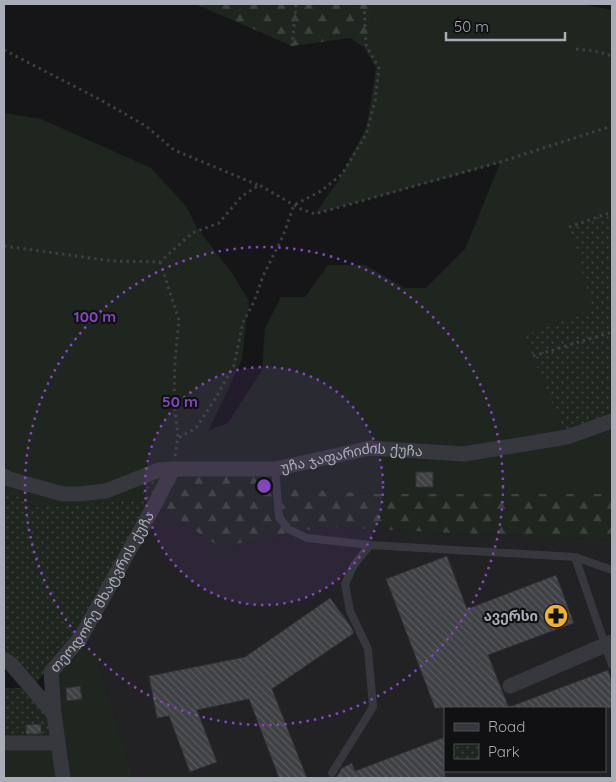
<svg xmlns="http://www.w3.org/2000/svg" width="616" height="782" font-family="Quicksand,'Noto Sans Georgian',sans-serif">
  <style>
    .built { fill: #222225; fill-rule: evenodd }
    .grass { fill: #1e261f }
    .forest { fill: url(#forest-firs) }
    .park { fill: url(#park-dots) }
    .building { fill: url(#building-back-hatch); stroke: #303034 }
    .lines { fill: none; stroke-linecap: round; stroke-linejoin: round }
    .path { stroke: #3d3f44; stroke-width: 3; stroke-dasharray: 2.5 4; stroke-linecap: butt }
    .service { stroke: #37383d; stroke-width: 8 }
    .minor { stroke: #37383d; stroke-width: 15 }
    .ring { fill: none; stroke: #8446be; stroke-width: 2.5; stroke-dasharray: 2.5 5 }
    .labels { text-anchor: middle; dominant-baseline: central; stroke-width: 4.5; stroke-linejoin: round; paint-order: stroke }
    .street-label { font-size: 14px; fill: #a8adb8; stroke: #111113 }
    .poi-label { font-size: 14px; font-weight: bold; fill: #a8adb8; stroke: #111113; text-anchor: end }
    .centre { fill: #8446be; stroke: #111113; stroke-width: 2.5 }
    .ring-label { font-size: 15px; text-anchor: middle; font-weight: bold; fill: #8446be; stroke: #111113; stroke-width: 4.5; stroke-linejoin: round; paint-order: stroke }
  </style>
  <defs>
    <pattern id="forest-firs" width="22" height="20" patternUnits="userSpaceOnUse" patternTransform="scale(1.25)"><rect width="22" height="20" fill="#1e261f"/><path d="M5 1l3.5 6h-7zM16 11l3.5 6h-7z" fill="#3c433d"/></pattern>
    <pattern id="park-dots" width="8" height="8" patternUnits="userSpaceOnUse" patternTransform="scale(1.25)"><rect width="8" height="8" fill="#1e261f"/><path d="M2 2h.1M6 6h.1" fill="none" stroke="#3c433d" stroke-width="1.8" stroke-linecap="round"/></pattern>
    <pattern id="building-back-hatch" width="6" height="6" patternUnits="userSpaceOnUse" patternTransform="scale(1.25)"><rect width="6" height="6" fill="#404145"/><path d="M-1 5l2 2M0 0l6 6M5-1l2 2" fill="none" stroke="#595a5e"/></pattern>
  </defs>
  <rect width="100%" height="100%" fill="#161618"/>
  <path class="built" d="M 155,504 L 220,547 L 323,527 L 612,540 L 612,778 L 134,778 L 97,658 L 87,640 ZM 445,708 L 605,708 L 605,771 L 445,771 Z"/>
  <g class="grass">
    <path d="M 377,4 L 582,4 L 612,10 L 612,212 L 569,227 L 594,309 L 612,421 L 612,494 L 372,494 L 276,487 L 137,500 L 35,507 L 4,488 L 4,113 L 41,119 L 151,168 L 186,206 L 197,228 L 232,273 L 249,301 L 242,359 L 209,430 L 228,423 L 262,370 L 265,328 L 281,297 L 305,297 L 328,265 L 365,265 L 405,288 L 426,288 L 465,249 L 500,163 L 315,214 L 338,181 L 367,126 L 376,68 L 364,47 Z"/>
    <path d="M 78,625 L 97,658 L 134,778 L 4,778 L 4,743 L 54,714 L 60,654 Z"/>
  </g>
  <g class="forest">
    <path d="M 196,4 L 377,4 L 364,47 L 350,38 L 292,46 Z"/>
    <path d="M 181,469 L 275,469 L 277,487 L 372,494 L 612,494 L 612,540 L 323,527 L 220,547 L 155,504 Z"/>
  </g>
  <g class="park">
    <path d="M 612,212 L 612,421 L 567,437 L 524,336 L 593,309 L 569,227 Z"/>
    <path d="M 181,469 L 60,654 L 32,688 L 54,714 L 58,743 L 4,743 L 4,688 L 31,688 L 4,659 L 4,488 L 35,507 L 137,500 L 159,470 Z"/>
  </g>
  <g class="building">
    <rect x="416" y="472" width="17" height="15"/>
    <path d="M 447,556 L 467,609 L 556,575 L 574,623 L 488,655 L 509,708 L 435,708 L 386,579 Z"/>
    <path d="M 330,598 L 350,625 L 354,633 L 272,689 L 307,778 L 279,778 L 249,699 L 197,710 L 217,762 L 190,772 L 169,716 L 157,718 L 149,676 L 245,657 Z"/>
    <path d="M 608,670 L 612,682 L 612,708 L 509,708 L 509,707 Z"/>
    <path d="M 80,686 L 82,699 L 67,701 L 66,688 Z"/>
    <path d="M 41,724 L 41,734 L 26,734 L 26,725 Z"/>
    <path d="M 445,737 L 445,778 L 334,778 L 337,776 L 342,768 L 352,763 L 355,771 Z"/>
  </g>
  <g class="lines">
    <g class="path">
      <path d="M 292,46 L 296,4"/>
      <path d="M 576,49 L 595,51 L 612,56"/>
      <path d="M 4,50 L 97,98 L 146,126 L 174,150 L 258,185"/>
      <path d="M 569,227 L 612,212"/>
      <path d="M 4,246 L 112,261 L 160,262 L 192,233 L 219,223 L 241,197 L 259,185 L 301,209 L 315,214 L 500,162 L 612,126"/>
      <path d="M 160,262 L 179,320 L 175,359 L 174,399 L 178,438"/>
      <path d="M 533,356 L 612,332"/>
      <path d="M 175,456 L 178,438 L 196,428 L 217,396 L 234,365 L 243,322 L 254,302 L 263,276 L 283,236 L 294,205 L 321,191 L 342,174 L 366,135 L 375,101 L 379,68 L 366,45 L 364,4"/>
    </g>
    <g class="service">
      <path d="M 275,469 L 279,517 L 288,529 L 307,538 L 370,545"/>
      <path d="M 575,557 L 612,665"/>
      <path d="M 332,773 L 373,707 L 368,649 L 350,611 L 345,584 L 354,565 L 370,545 L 575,557 L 612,570"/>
    </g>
    <g class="minor">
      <path id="s1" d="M 4,476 L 9,479 L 63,494 L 78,494 L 106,491 L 159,470 L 173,469 L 275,469 L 370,448 L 464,454 L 567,437 L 612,421"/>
      <path d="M 4,659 L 11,664 L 54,714"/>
      <path d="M 510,686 L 612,642"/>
      <path d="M 4,743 L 58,743"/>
      <path id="s2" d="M 63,778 L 54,714 L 51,672 L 81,637 L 155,504 L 173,469"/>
    </g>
  </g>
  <circle cx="264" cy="486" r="119" fill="#8446be" fill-opacity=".12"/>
  <g class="ring">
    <circle cx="264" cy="486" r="119"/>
    <circle cx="264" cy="486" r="239"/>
  </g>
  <defs>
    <g id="pharmacy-disc" transform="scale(1.25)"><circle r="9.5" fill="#f2b134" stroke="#111113"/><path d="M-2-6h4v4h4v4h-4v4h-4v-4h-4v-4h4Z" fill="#111"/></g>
  </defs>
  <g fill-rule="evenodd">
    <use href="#pharmacy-disc" x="556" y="616"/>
  </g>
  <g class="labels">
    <g class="street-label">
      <text stroke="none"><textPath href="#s1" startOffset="356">უჩა ჯაფარიძის ქუჩა</textPath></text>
      <text stroke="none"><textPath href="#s2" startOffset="202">თეოდორე მხატვრის ქუჩა</textPath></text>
    </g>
    <g class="poi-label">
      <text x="538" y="616">ავერსი</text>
    </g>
  </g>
  <circle cx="264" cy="486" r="8" class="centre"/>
  <g class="ring-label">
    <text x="95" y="322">100 m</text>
    <text x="180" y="407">50 m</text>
  </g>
  <rect width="616" height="782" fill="none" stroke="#a8adb8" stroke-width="10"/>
  <rect x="444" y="707" width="162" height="65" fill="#111113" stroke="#4d4f55"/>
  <rect x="454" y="723" width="25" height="8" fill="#37383d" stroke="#4d4f55"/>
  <text x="488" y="732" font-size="15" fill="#a8adb8">Road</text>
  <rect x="454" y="744" width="25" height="15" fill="url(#park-dots)" stroke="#4d4f55"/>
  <text x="488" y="757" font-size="15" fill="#a8adb8">Park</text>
  <path d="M446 32v8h119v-8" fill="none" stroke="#a8adb8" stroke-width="2.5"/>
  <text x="454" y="32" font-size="15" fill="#a8adb8" stroke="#111113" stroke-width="4" paint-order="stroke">50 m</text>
</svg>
